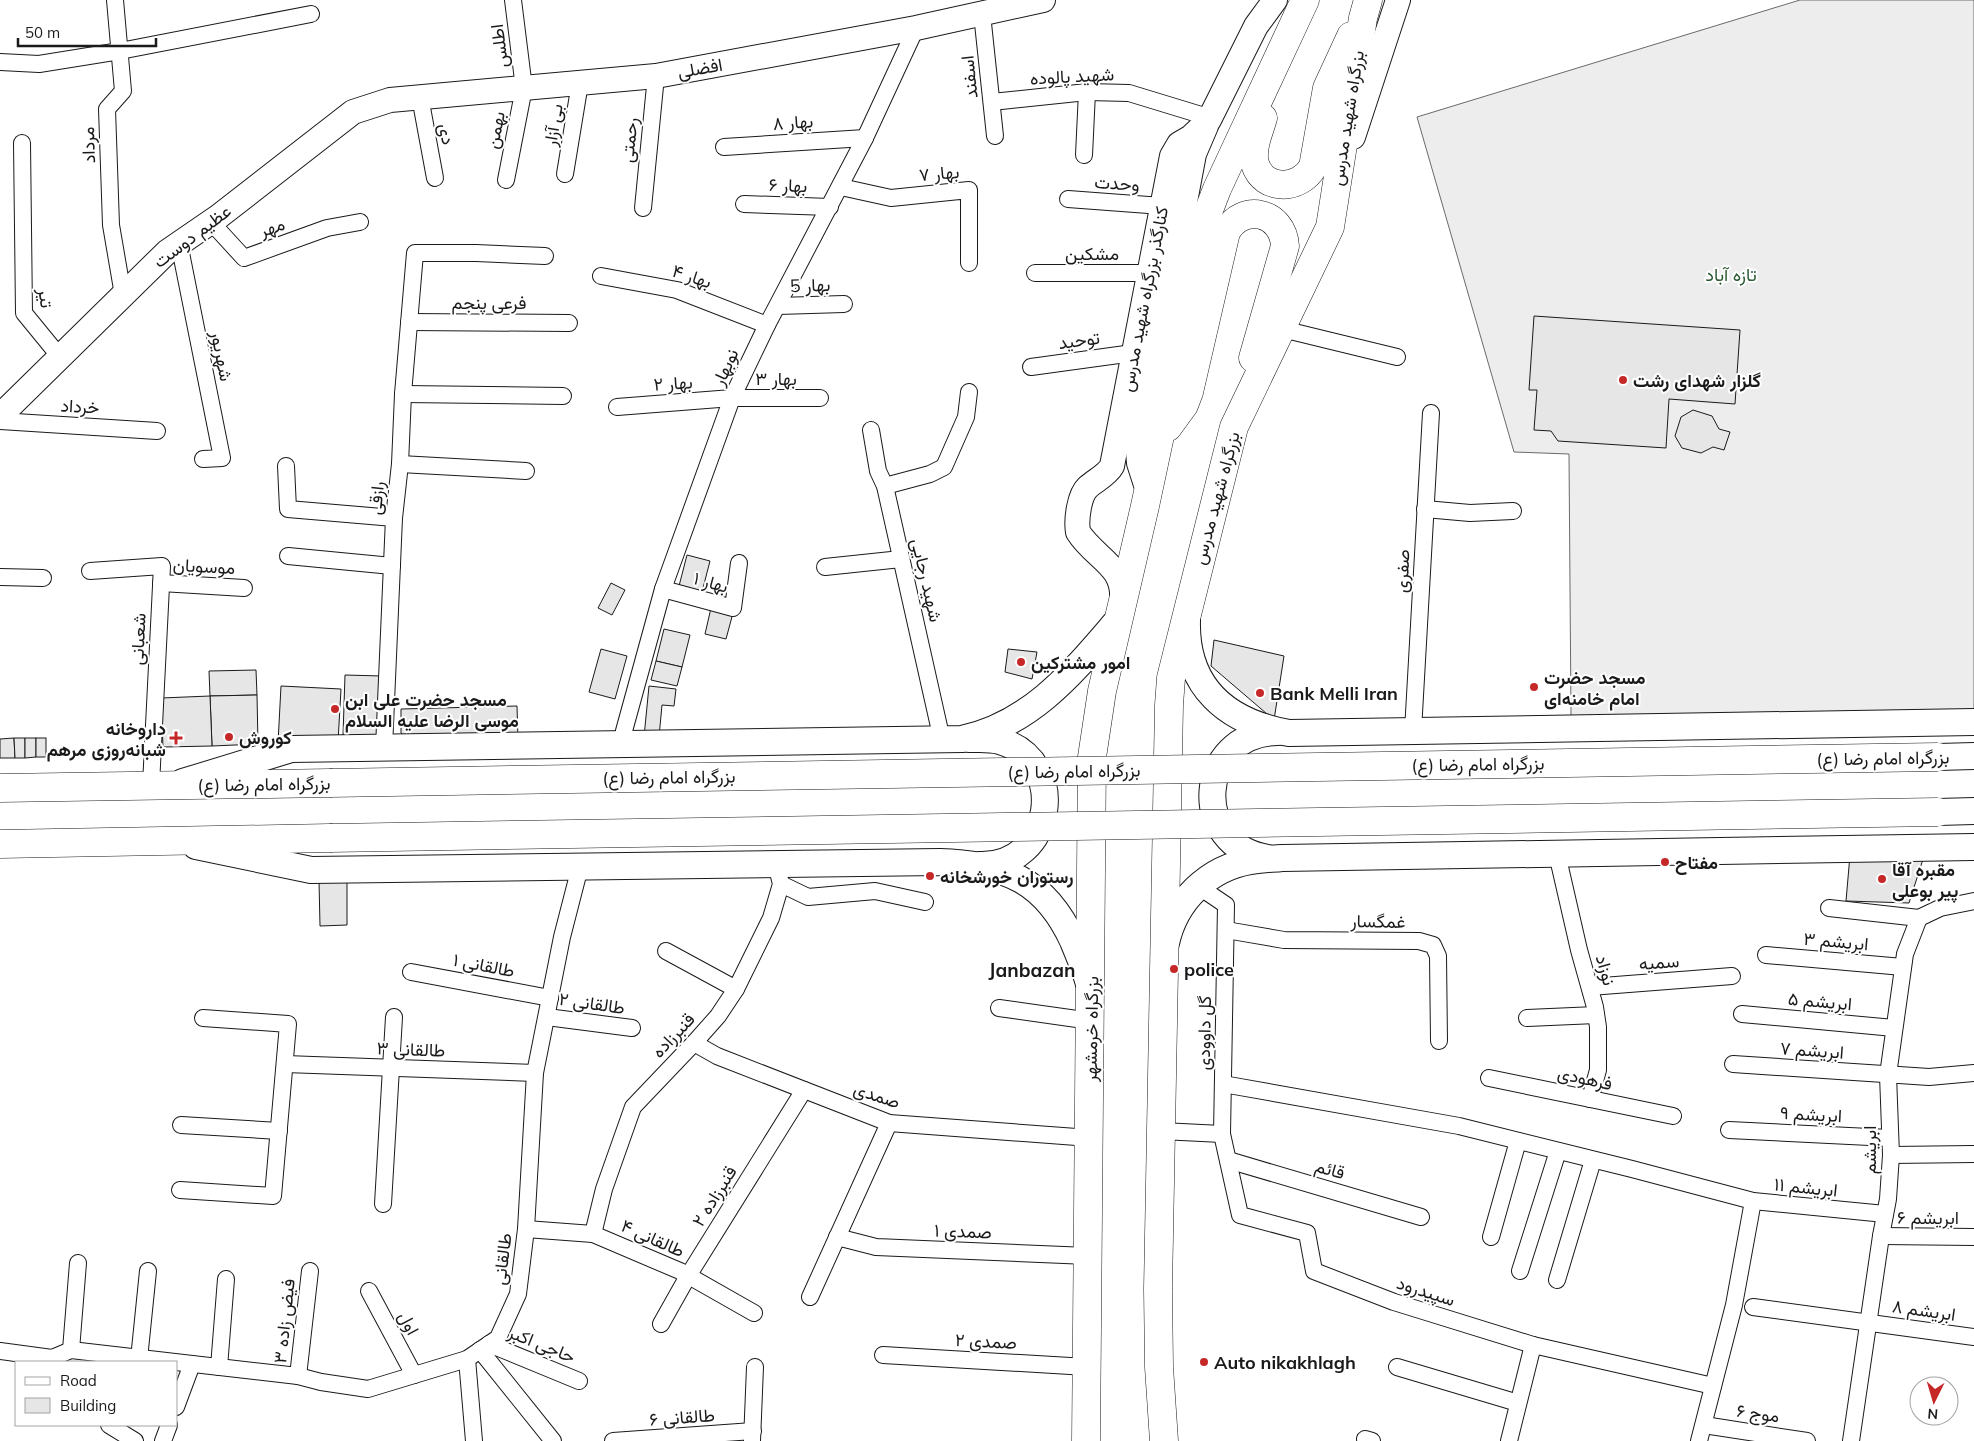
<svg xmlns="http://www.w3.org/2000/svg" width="1974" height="1441" font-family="Mulish,Vazirmatn,sans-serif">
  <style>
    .built { fill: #ededed; stroke: #6a6a6a }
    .building { fill: #e6e6e6; stroke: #1a1a1a }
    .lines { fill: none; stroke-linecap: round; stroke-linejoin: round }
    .street-casing { stroke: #1a1a1a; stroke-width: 18 }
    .secondary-casing { stroke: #1a1a1a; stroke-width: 26 }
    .primary-casing { stroke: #1a1a1a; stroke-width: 28 }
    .highway-casing { stroke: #1a1a1a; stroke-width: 29 }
    .street { stroke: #fff; stroke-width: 16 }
    .secondary { stroke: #fff; stroke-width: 24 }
    .primary { stroke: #fff; stroke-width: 26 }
    .highway { stroke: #fff; stroke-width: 28 }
    .highway-bridge-casing { stroke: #1a1a1a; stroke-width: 29; stroke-linecap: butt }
    .highway-bridge { stroke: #fff; stroke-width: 28 }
    .poi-dot { fill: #c62828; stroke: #fff; stroke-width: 2 }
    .labels { text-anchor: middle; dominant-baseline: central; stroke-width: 4; stroke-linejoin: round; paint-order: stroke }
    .street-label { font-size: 18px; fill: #1a1a1a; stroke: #fff }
    .park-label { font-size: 18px; fill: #2b5a34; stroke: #fff }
    .poi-label { font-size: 18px; font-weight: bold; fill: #1a1a1a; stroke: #fff; text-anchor: start }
    .neighbourhood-label { font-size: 19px; font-weight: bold; fill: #1a1a1a; stroke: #fff }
  </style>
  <rect width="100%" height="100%" fill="#fff"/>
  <path class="built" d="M 1800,0 L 1974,0 L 1974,712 L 1571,717 L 1569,454 L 1514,452 L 1417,117 Z"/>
  <g class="building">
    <path d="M 1534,316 L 1740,330 L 1735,404 L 1669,399 L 1666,448 L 1558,441 L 1551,431 L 1534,430 L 1537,390 L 1529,390 Z"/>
    <path d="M 1693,410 L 1712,416 L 1719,429 L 1730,432 L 1724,450 L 1713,447 L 1701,453 L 1682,448 L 1675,436 L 1681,417 Z"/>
    <path d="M 687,555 L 710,561 L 702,592 L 679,586 Z"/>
    <path d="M 611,583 L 625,590 L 612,615 L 598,608 Z"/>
    <path d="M 711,608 L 733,613 L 726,639 L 705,634 Z"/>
    <path d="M 664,629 L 690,635 L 682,667 L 656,661 Z"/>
    <path d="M 1214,640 L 1284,656 L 1274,720 L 1211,666 Z"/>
    <path d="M 601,649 L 627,656 L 615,699 L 589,692 Z"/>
    <path d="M 1008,649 L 1037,652 L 1032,679 L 1005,672 Z"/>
    <path d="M 656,661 L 682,667 L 677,686 L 651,680 Z"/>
    <path d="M 256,670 L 257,695 L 210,696 L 209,671 Z"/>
    <path d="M 345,675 L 382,676 L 380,737 L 343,735 Z"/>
    <path d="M 281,686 L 341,689 L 338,742 L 278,743 Z"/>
    <path d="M 649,686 L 676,689 L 674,706 L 662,705 L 659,737 L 644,737 Z"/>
    <path d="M 257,695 L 258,744 L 212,746 L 210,696 Z"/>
    <path d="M 210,696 L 212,746 L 163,747 L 161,698 Z"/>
    <path d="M 517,706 L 518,740 L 410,742 L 401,733 L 401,709 Z"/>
    <path d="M 14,738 L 15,758 L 0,758 L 0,739 Z"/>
    <path d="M 14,738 L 25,738 L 25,758 L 15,758 Z"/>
    <path d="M 25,738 L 36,738 L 36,757 L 25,758 Z"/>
    <rect x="36" y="738" width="10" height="19"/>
    <path d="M 1850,855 L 1924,856 L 1909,903 L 1846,901 Z"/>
    <path d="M 347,880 L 347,925 L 320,926 L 319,881 Z"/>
  </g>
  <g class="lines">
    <g class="street-casing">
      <g id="street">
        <path d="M 115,0 L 123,91 L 107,109 L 111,225 L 123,295"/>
        <path d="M 982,14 L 995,136"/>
        <path d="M 0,62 L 39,64 L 120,51 L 311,14"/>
        <path d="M 420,97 L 435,178"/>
        <path d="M 992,102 L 1087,92 L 1129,93 L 1211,118"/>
        <path d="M 22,143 L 24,313 L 60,357"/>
        <path d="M 724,147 L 865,138"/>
        <path d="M 1084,155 L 1087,92"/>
        <path d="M 565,174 L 580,83"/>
        <path d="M 506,180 L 524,88 L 513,0"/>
        <path d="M 841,187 L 891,198 L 969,190 L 969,263"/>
        <path d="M 1068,199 L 1162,206"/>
        <path d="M 744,204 L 830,207"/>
        <path d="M 643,208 L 656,76"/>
        <path d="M 211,222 L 244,258 L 327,228 L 360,222"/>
        <path d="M 179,243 L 222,458 L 203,459"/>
        <path d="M 1035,273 L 1149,273"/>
        <path d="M 601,276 L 677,290 L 767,325"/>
        <path d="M 778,306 L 844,304"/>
        <path d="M 409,322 L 569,323"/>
        <path d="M 1282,329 L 1397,357"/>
        <path d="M 1031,367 L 1133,353"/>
        <path d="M 403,394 L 563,396"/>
        <path d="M 617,407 L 732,398 L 820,398"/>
        <path d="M 0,421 L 157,431"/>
        <path d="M 871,430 L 878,471 L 885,486 L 942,740"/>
        <path d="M 400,464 L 526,471"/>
        <path d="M 286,466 L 288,509 L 394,518"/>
        <path d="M 885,486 L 930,474 L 944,467 L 966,417 L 969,392"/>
        <path d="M 1425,509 L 1470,513 L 1513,511"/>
        <path d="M 288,556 L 392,566"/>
        <path d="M 825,567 L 901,559"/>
        <path d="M 90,571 L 162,566 L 151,785"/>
        <path d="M 0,577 L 43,578"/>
        <path d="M 161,583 L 244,588"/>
        <path d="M 663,589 L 733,608 L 739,563"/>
        <path d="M 1413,731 L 1431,413"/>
        <path d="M 623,744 L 624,731 L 663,589 L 732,398 L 767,325 L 865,138 L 916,28"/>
        <path d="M 384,748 L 394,518 L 400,464 L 403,394 L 415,253 L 476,253 L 545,256"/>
        <path d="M 1557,854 L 1579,950 L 1595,1007 L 1598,1027 L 1598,1070 L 1590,1099"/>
        <path d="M 781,884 L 808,897 L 875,891 L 925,902"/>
        <path d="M 1198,886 L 1226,905 L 1222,1134 L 1240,1215 L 1307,1233 L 1314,1271 L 1394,1302 L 1533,1345 L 1713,1386"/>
        <path d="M 1829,908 L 1919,918"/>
        <path d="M 1226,930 L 1284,940 L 1419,941 L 1433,945 L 1438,956 L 1439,1041"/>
        <path d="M 666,951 L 736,989"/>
        <path d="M 1766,955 L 1903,967"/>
        <path d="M 411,972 L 550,998"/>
        <path d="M 1590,987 L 1732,976"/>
        <path d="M 999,1008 L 1091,1021"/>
        <path d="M 1742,1014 L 1894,1028"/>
        <path d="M 547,1017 L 632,1028"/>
        <path d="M 1527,1018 L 1596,1015"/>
        <path d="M 694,1043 L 717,1056 L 889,1123 L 1090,1138"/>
        <path d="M 285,1064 L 535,1073"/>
        <path d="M 1733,1064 L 1929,1077 L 1974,1073"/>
        <path d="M 1489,1078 L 1673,1116"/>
        <path d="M 1223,1084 L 1459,1126 L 1632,1169 L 1753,1201 L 1885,1214"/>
        <path d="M 181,1125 L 279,1131"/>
        <path d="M 1729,1130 L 1890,1138"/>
        <path d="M 1161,1131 L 1222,1134"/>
        <path d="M 1891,1155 L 1974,1154"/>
        <path d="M 1228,1160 L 1421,1217"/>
        <path d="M 180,1190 L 273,1196 L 288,1024 L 203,1018"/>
        <path d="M 383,1204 L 394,1017"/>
        <path d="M 526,1229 L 593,1234 L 680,1271 L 754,1313"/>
        <path d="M 593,1234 L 604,1189 L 633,1107 L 694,1043 L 718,1016 L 736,989 L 771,918 L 781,884 L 776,864"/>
        <path d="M 1881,1236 L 1974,1237"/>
        <path d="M 837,1237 L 876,1247 L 1088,1256"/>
        <path d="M 1491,1237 L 1518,1141"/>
        <path d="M 1520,1271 L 1558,1151"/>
        <path d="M 1557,1280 L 1593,1160"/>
        <path d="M 369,1291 L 414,1375"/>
        <path d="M 810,1297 L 889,1123"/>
        <path d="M 1753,1307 L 1974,1337"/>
        <path d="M 661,1324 L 688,1276 L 804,1090"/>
        <path d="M 489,1344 L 579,1381"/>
        <path d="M 71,1350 L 78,1263"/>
        <path d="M 480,1350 L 553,1441"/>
        <path d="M 0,1351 L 52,1358 L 71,1350 L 298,1376 L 321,1382 L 368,1389 L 467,1359 L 498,1338 L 518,1294 L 526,1229 L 535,1073 L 562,937 L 580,867"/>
        <path d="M 883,1355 L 1087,1367"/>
        <path d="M 139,1359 L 148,1271"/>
        <path d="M 467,1359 L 474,1441"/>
        <path d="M 219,1367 L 226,1279"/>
        <path d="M 1397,1367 L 1518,1403"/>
        <path d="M 298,1376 L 310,1271"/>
        <path d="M 176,1407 L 192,1364"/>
        <path d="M 109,1425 L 135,1441"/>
        <path d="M 1704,1425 L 1807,1441"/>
        <path d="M 1365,1439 L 1372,1441"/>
        <path d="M 163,1441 L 169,1425"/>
        <path d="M 613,1441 L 753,1431"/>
        <path d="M 752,1441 L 755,1367"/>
        <path d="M 1509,1441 L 1533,1345"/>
        <path d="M 1699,1441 L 1734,1305 L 1753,1201"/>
        <path d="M 1851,1441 L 1881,1236 L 1888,1199 L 1891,1155 L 1888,1075 L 1905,954 L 1919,918 L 1940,908 L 1974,901"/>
      </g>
    </g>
    <g class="secondary-casing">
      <g id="secondary">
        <path d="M 1353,137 L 1398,0"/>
        <path d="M 0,416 L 167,252 L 218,217 L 353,112 L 390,100 L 656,76 L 916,28 L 1043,0"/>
        <path d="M 1148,491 L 1139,463 L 1138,451 L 1194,154 L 1206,126"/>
        <path d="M 1122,601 C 1125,565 1095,559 1078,532 C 1076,520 1079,495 1088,487 C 1096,480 1107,475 1112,466 L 1172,156 L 1179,144 L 1191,137 L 1209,120 L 1256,26 L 1275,0"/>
      </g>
    </g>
    <g class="primary-casing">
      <g id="primary">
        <path d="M 1187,620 C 1185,687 1227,722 1289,733 L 1974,722"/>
        <path d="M 969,739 C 980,739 990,738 1000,741 C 1070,761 1054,867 980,865"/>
        <path d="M 1938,757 L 1974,756"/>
        <path d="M 183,782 L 291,749 L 962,739 C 1032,724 1074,671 1118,620"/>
        <path d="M 1938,812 L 1974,811"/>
        <path d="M 196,846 L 311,870 L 940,862 C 1005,864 1045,880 1073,941 C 1079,956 1085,969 1089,984"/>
        <path d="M 1268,858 C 1189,846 1196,734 1277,732"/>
        <path d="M 1166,943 C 1175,901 1208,868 1251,861 C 1261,859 1272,859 1282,858 L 1974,847"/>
      </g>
    </g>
    <g class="highway-casing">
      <g id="highway">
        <path d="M 1263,118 C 1259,132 1251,149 1255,164 C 1264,192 1300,190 1313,167 L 1327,88 L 1351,36"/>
        <path d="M 1168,427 L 1184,405 L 1189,392 L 1226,232 C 1243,202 1283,212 1285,246 L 1253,358"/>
        <path d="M 0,788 L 330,783"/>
        <path d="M 0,844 L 330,838"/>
        <path d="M 1086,1441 L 1092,757 L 1102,691 L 1145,506 L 1207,215 L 1217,189 L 1305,0"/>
        <path d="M 1164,1441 L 1159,1367 L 1158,1289 L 1169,705 L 1171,678 L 1234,427 L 1330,227 L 1363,18 L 1368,0"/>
      </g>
    </g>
    <use href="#street" class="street"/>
    <use href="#secondary" class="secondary"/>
    <use href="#primary" class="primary"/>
    <use href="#highway" class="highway"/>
    <g class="highway-bridge-casing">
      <g id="highway-bridge">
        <path d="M 330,783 L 1938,757"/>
        <path d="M 330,838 L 1938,812"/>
      </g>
    </g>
    <use href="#highway-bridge" class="highway-bridge"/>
  </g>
  <g class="poi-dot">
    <circle cx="1623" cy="380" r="5"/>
    <circle cx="1021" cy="662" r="5"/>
    <circle cx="1534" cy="687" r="5"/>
    <circle cx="1260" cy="693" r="5"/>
    <circle cx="335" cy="709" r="5"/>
    <circle cx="229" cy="737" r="5"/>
    <path d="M173.5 730.5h5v5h5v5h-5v5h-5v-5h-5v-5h5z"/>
    <circle cx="1665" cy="862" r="5"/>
    <circle cx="930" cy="876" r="5"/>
    <circle cx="1882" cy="879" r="5"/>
    <circle cx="1174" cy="969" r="5"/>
    <circle cx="1204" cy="1362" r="5"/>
  </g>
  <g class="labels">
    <g class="street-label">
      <text transform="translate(499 46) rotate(-97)">اطلس</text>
      <text transform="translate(700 68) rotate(-10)">افضلی</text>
      <text transform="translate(1072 76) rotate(-3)">شهید پالوده</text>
      <text transform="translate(969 77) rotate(-96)">اسفند</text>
      <text transform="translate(1347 118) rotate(-81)">بزرگراه شهید مدرس</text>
      <text transform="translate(793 122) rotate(-4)">بهار ۸</text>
      <text transform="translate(553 125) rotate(-81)">بی آزار</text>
      <text transform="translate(495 130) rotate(-79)">بهمن</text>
      <text transform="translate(447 134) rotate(79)">دی</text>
      <text transform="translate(629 140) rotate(-84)">رحمتی</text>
      <text transform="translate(88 145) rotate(-92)">مرداد</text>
      <text transform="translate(939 173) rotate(-5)">بهار ۷</text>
      <text transform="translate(1117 183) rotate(4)">وحدت</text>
      <text transform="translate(788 185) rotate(2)">بهار ۶</text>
      <text transform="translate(272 227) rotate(-19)">مهر</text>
      <text transform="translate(192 236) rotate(-37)">عظیم دوست</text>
      <text x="1092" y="253">مشکین</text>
      <text transform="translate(692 276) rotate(18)">بهار ۴</text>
      <text transform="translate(810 285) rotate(-2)">بهار 5</text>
      <text transform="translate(46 298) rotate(82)">تیر</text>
      <text transform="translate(1144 299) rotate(-79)">کنارگذر بزرگراه شهید مدرس</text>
      <text x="489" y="302">فرعی پنجم</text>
      <text transform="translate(1079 340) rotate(-8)">توحید</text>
      <text transform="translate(222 356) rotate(79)">شهریور</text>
      <text transform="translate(725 367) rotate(-65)">نوبهار</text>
      <text x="776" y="378">بهار ۳</text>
      <text transform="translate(673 383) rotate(-4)">بهار ۲</text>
      <text transform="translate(80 406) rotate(3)">خرداد</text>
      <text transform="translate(376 498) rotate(-84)">رازقی</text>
      <text transform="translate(1216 498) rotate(-75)">بزرگراه شهید مدرس</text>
      <text transform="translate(204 566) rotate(3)">موسویان</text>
      <text transform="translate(1402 571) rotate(-87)">صفری</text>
      <text transform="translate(927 580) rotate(77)">شهید رجایی</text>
      <text transform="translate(711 582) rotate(15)">بهار ۱</text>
      <text transform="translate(138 639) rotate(-87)">شعبانی</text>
      <text transform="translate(1883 758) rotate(-1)">بزرگراه امام رضا (ع)</text>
      <text transform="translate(1478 764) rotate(-1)">بزرگراه امام رضا (ع)</text>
      <text transform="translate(1074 771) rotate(-1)">بزرگراه امام رضا (ع)</text>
      <text transform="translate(669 777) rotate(-1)">بزرگراه امام رضا (ع)</text>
      <text transform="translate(264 784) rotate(-1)">بزرگراه امام رضا (ع)</text>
      <text transform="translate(1378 921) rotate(1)">غمگسار</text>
      <text transform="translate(1836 941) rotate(5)">ابریشم ۳</text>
      <text transform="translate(1659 962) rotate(-4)">سمیه</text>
      <text transform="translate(484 965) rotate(11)">طالقانی ۱</text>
      <text transform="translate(1606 970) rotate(74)">نوزاد</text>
      <text transform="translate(1820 1001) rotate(5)">ابریشم ۵</text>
      <text transform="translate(592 1003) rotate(8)">طالقانی ۲</text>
      <text transform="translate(1091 1029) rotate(-89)">بزرگراه خرمشهر</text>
      <text transform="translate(1204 1033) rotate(-89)">گل داوودی</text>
      <text transform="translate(673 1035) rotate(-47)">قنبرزاده</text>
      <text transform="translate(411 1049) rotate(2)">طالقانی ۳</text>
      <text transform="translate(1812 1050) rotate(4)">ابریشم ۷</text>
      <text transform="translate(1585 1078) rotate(12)">فرهودی</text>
      <text transform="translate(877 1095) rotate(18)">صمدی</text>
      <text transform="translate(1811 1114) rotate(3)">ابریشم ۹</text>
      <text transform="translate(1869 1150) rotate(-90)">ابریشم</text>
      <text transform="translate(1330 1169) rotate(16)">قائم</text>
      <text transform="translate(1806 1187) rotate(6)">ابریشم ۱۱</text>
      <text transform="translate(714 1196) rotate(-58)">قنبرزاده ۲</text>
      <text x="1928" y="1217">ابریشم ۶</text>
      <text transform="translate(963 1231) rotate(2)">صمدی ۱</text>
      <text transform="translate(653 1238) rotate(24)">طالقانی ۴</text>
      <text transform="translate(502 1259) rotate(-83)">طالقانی</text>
      <text transform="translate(1426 1291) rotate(18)">سپیدرود</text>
      <text transform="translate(1924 1310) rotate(8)">ابریشم ۸</text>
      <text transform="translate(284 1321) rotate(-84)">فیض زاده ۳</text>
      <text transform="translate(409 1323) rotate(62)">اول</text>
      <text transform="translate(986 1341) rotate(3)">صمدی ۲</text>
      <text transform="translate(542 1344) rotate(22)">حاجی اکبر</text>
      <text transform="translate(1758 1413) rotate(8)">موج ۶</text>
      <text transform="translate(682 1417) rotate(-4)">طالقانی ۶</text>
    </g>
    <g class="park-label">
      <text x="1731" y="274">تازه آباد</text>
    </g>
    <g class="poi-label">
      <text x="1633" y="380">گلزار شهدای رشت</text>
      <text x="1031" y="662">امور مشترکین</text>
      <text x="1544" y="677">مسجد حضرت<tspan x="1544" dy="21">امام خامنه‌ای</tspan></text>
      <text x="1270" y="693">Bank Melli Iran</text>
      <text x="345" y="699">مسجد حضرت علی ابن<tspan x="345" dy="21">موسی الرضا علیه السلام</tspan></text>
      <text x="166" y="728" text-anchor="end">داروخانه<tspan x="166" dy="21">شبانه‌روزی مرهم</tspan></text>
      <text x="239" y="737">کوروش</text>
      <text x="1675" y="862">مفتاح</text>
      <text x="1892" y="869">مقبره آقا<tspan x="1892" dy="21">پیر بوعلی</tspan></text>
      <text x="940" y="876">رستوران خورشخانه</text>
      <text x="1184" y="969">police</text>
      <text x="1214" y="1362">Auto nikakhlagh</text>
    </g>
    <g class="neighbourhood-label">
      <text x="1032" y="970">Janbazan</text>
    </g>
  </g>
  <rect x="15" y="1361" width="162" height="65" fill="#ffffff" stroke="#a3a3a3"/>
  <rect x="25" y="1377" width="25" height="8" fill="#ffffff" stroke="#a3a3a3"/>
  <text x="60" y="1386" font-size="15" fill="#1a1a1a">Road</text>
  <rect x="25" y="1398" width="25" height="15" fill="#e6e6e6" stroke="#a3a3a3"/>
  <text x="60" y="1411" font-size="15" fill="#1a1a1a">Building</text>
  <g transform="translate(1934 1401) rotate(185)"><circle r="24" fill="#ffffff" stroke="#a3a3a3"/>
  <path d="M0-4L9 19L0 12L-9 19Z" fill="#c62828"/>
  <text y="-8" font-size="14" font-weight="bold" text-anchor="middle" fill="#1a1a1a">N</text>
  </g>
  <path d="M18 38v8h138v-8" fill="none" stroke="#1a1a1a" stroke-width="2.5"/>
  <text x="25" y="38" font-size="15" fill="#1a1a1a" stroke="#ffffff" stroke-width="4" paint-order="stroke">50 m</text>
</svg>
